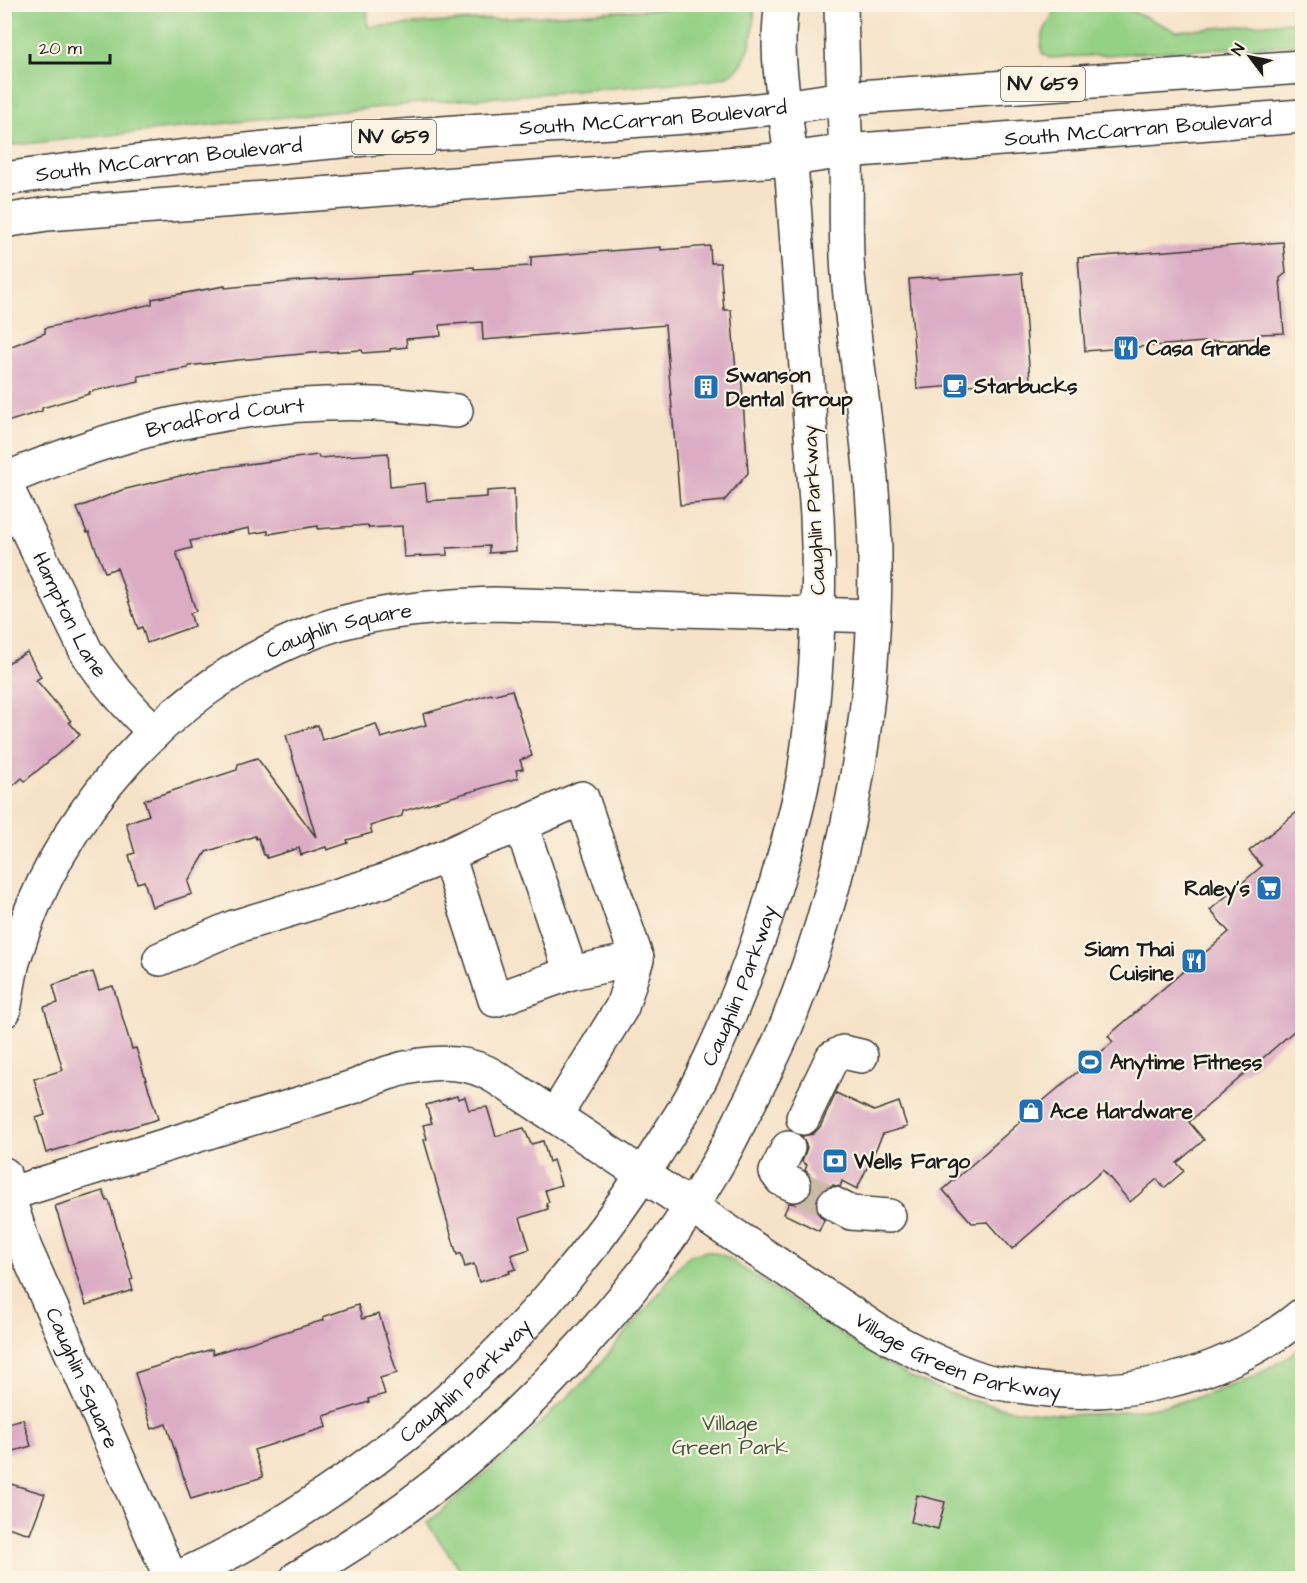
<svg xmlns="http://www.w3.org/2000/svg" width="1307" height="1583" font-family="'Architects Daughter',sans-serif">
  <style>
    .green { fill: #94d085; stroke: #587650; stroke-width: 1.5 }
    .building { fill: #dbacc4 }
    .lines { fill: none; stroke-linecap: round; stroke-linejoin: round }
    .minor-tunnel { stroke: #cabaa6; stroke-width: 33; stroke-dasharray: 33 16; stroke-linecap: butt }
    .minor-casing { stroke: #3d3a36; stroke-width: 36 }
    .major-casing { stroke: #3d3a36; stroke-width: 36 }
    .minor { stroke: #fff; stroke-width: 33 }
    .major { stroke: #fff; stroke-width: 33 }
    .labels { text-anchor: middle; dominant-baseline: central; stroke-width: 4.5; stroke-linejoin: round; paint-order: stroke }
    .shield { fill: #fcf5e5; stroke: #5f5d58; stroke-width: 1.5 }
    .shield-label { font-size: 20px; font-weight: bold; fill: #1c1c1c }
    .street-label { font-size: 21px; fill: #1c1c1c; stroke: #fcf5e5 }
    .poi-label { font-size: 21px; font-weight: bold; fill: #1c1c1c; stroke: #fcf5e5; text-anchor: start }
    .park-label { font-size: 21px; fill: #465b41; stroke: #fcf5e5 }
  </style>
  <rect width="100%" height="100%" fill="#fcf5e5"/>
  <filter id="ink" filterUnits="userSpaceOnUse"><feTurbulence type="fractalNoise" baseFrequency=".0167" numOctaves="2"/><feDisplacementMap in="SourceGraphic" scale="12" xChannelSelector="R" yChannelSelector="G"/><feConvolveMatrix kernelMatrix="1 2 1 2 8 2 1 2 1" color-interpolation-filters="sRGB"/></filter>
  <filter id="wash" filterUnits="userSpaceOnUse"><feTurbulence type="fractalNoise" baseFrequency=".008" numOctaves="4" result="noise"/><feDisplacementMap in="SourceGraphic" scale="24" xChannelSelector="R" yChannelSelector="G"/><feGaussianBlur stdDeviation="1.35" result="paint"/><feColorMatrix in="noise" values="0 0 0 0 0 0 0 0 0 0 0 0 0 0 0 0 0 1.4 0 .05"/><feComposite in="paint" operator="in"/></filter>
  <g filter="url(#wash)">
    <rect width="100%" height="100%" fill="#f6e2c8"/>
    <g class="green">
      <path d="M 5,4 L 367,5 L 368,27 L 717,5 L 755,5 C 753,27 753,61 731,74 C 725,77 718,78 713,80 L 421,103 L 5,146 Z"/>
      <path d="M 1059,5 L 1119,5 L 1176,31 L 1302,21 L 1302,44 L 1049,58 L 1042,53 C 1038,34 1050,21 1059,5 Z"/>
      <path d="M 708,1251 L 725,1256 C 760,1280 796,1304 831,1327 C 862,1348 894,1371 929,1385 C 1002,1417 1083,1421 1161,1406 C 1208,1397 1265,1377 1302,1346 L 1302,1578 L 466,1578 L 427,1523 L 503,1458 L 589,1377 L 661,1291 L 677,1268 L 690,1255 Z"/>
    </g>
    <g id="blocks">
      <g class="building">
        <path d="M 1283,242 L 1286,273 L 1280,278 L 1284,333 L 1260,334 L 1258,338 L 1085,351 L 1078,258 Z"/>
        <path d="M 710,246 L 711,263 L 720,263 L 724,310 L 731,310 L 736,371 L 741,371 L 748,473 L 724,501 L 680,505 L 665,325 L 483,340 L 482,322 L 440,325 L 441,336 L 406,339 L 407,347 L 390,349 L 390,351 L 363,353 L 362,350 L 312,353 L 238,360 L 188,366 L 188,368 L 138,376 L 139,381 L 89,392 L 89,394 L 42,408 L 42,411 L 4,423 L 4,349 L 45,333 L 45,328 L 152,304 L 152,299 L 225,286 L 225,288 L 298,281 L 411,274 L 411,272 L 474,267 L 474,269 L 531,266 L 531,257 L 661,247 L 661,250 Z"/>
        <path d="M 1022,273 L 1030,380 L 917,389 L 909,279 L 939,277 L 939,279 Z"/>
        <path d="M 388,453 L 390,487 L 425,483 L 427,501 L 487,497 L 487,491 L 514,489 L 516,551 L 489,553 L 489,546 L 447,548 L 447,555 L 404,557 L 402,526 L 369,528 L 367,525 L 318,529 L 318,526 L 268,534 L 268,531 L 250,534 L 249,528 L 190,541 L 192,548 L 176,552 L 196,611 L 190,613 L 194,626 L 147,643 L 142,627 L 138,629 L 117,568 L 105,572 L 89,532 L 87,533 L 77,508 L 122,490 L 209,469 L 318,455 L 319,458 Z"/>
        <path d="M 27,652 L 41,677 L 36,680 L 71,721 L 69,722 L 80,735 L 25,781 L 22,778 L 14,785 L 4,774 L 4,665 Z"/>
        <path d="M 512,690 L 532,756 L 520,760 L 523,769 L 516,770 L 518,778 L 403,811 L 402,816 L 370,826 L 372,833 L 347,840 L 348,843 L 327,850 L 326,847 L 301,855 L 299,848 L 267,858 L 266,855 L 264,855 L 258,838 L 256,839 L 255,836 L 206,852 L 188,882 L 192,894 L 152,907 L 144,881 L 137,883 L 129,855 L 135,853 L 126,823 L 149,815 L 144,800 L 237,770 L 238,764 L 257,758 L 316,837 L 286,735 L 318,725 L 322,740 L 376,724 L 381,738 L 426,725 L 423,714 L 491,694 L 492,695 Z"/>
        <path d="M 1302,808 L 1302,1024 L 1189,1122 L 1204,1140 L 1177,1163 L 1184,1171 L 1164,1188 L 1157,1179 L 1130,1202 L 1103,1170 L 1012,1249 L 988,1222 L 972,1223 L 943,1190 L 1020,1122 L 1019,1121 L 1113,1042 L 1108,1036 L 1229,932 L 1210,910 L 1262,866 L 1249,851 Z"/>
        <path d="M 93,972 L 99,990 L 113,986 L 132,1049 L 136,1048 L 158,1119 L 46,1153 L 36,1118 L 45,1115 L 34,1079 L 63,1070 L 44,1007 L 58,1003 L 53,985 Z"/>
        <path d="M 836,1093 L 874,1111 L 899,1102 L 907,1127 L 883,1134 L 857,1189 L 842,1181 L 840,1187 L 833,1185 L 825,1188 L 818,1195 L 815,1205 L 818,1213 L 824,1220 L 819,1231 L 784,1214 L 789,1203 L 796,1204 L 804,1201 L 811,1192 L 813,1183 L 810,1175 L 805,1170 L 807,1165 L 802,1162 L 807,1147 L 802,1136 L 813,1134 L 820,1127 Z"/>
        <path d="M 457,1096 L 458,1099 L 465,1097 L 469,1110 L 487,1107 L 496,1136 L 524,1128 L 531,1144 L 543,1141 L 549,1162 L 553,1160 L 561,1185 L 545,1190 L 549,1202 L 546,1203 L 548,1209 L 520,1218 L 530,1249 L 511,1255 L 516,1269 L 509,1271 L 510,1273 L 479,1282 L 474,1264 L 465,1267 L 461,1253 L 457,1255 L 424,1140 L 427,1139 L 423,1125 L 432,1123 L 426,1105 Z"/>
        <path d="M 103,1191 L 107,1201 L 109,1201 L 123,1248 L 133,1279 L 130,1280 L 133,1290 L 86,1305 L 55,1206 Z"/>
        <path d="M 358,1305 L 362,1319 L 379,1314 L 397,1373 L 380,1378 L 385,1394 L 368,1399 L 369,1402 L 324,1416 L 327,1427 L 254,1450 L 263,1477 L 191,1499 L 166,1424 L 152,1429 L 135,1373 L 212,1349 L 213,1354 L 324,1320 L 323,1317 Z"/>
        <path d="M 23,1419 L 31,1446 L 4,1454 L 4,1424 Z"/>
        <path d="M 4,1482 L 45,1494 L 30,1534 L 4,1526 Z"/>
        <path d="M 917,1495 L 945,1502 L 938,1529 L 911,1522 Z"/>
      </g>
    </g>
  </g>
  <g filter="url(#ink)">
    <use href="#blocks" fill-opacity="0" stroke="#3d3a36" stroke-width="1.5"/>
    <g class="lines">
      <path class="minor-tunnel" d="M 794,1185 L 834,1204"/>
      <g class="minor-casing">
        <g id="minor">
          <path id="s1" d="M 4,480 C 127,427 262,396 397,405 C 416,407 436,409 456,411"/>
          <path id="s2" d="M 4,482 L 86,651 C 106,682 128,707 155,732"/>
          <path d="M 521,825 L 582,798 L 637,959"/>
          <path d="M 160,959 L 234,927 L 384,881 L 448,855 L 481,840 L 521,825 L 571,973 L 495,1000 L 448,855"/>
          <path id="s3" d="M 4,1011 C 7,995 9,978 13,962 C 57,814 170,685 316,631 C 370,611 437,606 495,604 L 874,616"/>
          <path d="M 555,1116 L 622,1007 L 637,959 L 571,973"/>
          <path d="M 803,1118 L 832,1058 L 843,1052 L 861,1056"/>
          <path d="M 788,1148 L 776,1172 L 781,1179 L 794,1185"/>
          <path id="s4" d="M 4,1174 L 12,1208 L 25,1248 L 171,1578"/>
          <path id="s5" d="M 9,1194 L 356,1086 C 393,1068 446,1053 486,1072 C 496,1077 505,1083 514,1089 L 878,1331 C 911,1350 945,1367 981,1379 C 993,1383 1006,1384 1018,1386 C 1117,1403 1224,1379 1302,1315"/>
          <path d="M 834,1204 L 851,1213 L 889,1216"/>
          <path id="s6" d="M 176,1578 C 245,1550 315,1503 375,1459 C 485,1377 578,1276 652,1160 C 665,1139 679,1119 691,1098 C 727,1027 757,953 778,877 C 788,843 798,808 804,774 C 817,689 821,602 817,516 C 808,398 800,280 791,163 C 787,110 773,57 782,4"/>
          <path d="M 297,1578 C 420,1508 518,1422 610,1314 C 649,1268 685,1220 715,1168 C 726,1150 735,1131 744,1113 C 759,1084 775,1054 787,1024 C 845,879 874,724 875,568 C 876,470 856,372 848,274 C 845,235 847,196 846,157 C 844,106 842,55 841,4"/>
        </g>
      </g>
      <g class="major-casing">
        <g id="major">
          <path id="s7" d="M 4,179 C 159,157 314,142 469,131 C 593,122 721,119 843,98 L 1302,67"/>
          <path id="s8" d="M 4,221 L 47,214 L 791,159 L 846,151 L 1302,116"/>
        </g>
      </g>
      <use href="#minor" class="minor"/>
      <use href="#major" class="major"/>
    </g>
  </g>
  <defs>
    <g id="restaurant-square" transform="scale(1.35)"><rect x="-9" y="-9" width="18" height="18" rx="4" fill="#1f6fb2" stroke="#fcf5e5"/><path d="M-5-6h1v4h1v-4h1v4h1v-4h1v5L-1.5 .5V6h-2V.5L-5-1ZM5-6V6H3V1.5H1.5Q1.5-4 5-6Z" fill="#fff"/></g>
    <g id="cafe-square" transform="scale(1.35)"><rect x="-9" y="-9" width="18" height="18" rx="4" fill="#1f6fb2" stroke="#fcf5e5"/><path d="M-5.5-4.5H6V0H3Q3 3.5 0 3.5H-2.5Q-5.5 3.5-5.5 0ZM3-3.2v2h1.7v-2ZM-6 4.5H4V6H-6Z" fill="#fff"/></g>
    <g id="building-square" transform="scale(1.35)"><rect x="-9" y="-9" width="18" height="18" rx="4" fill="#1f6fb2" stroke="#fcf5e5"/><path d="M-4-6H4V6H1V3H-1V6H-4ZM-2.5-4.3h1.7v1.8h-1.7ZM.8-4.3h1.7v1.8H.8ZM-2.5-1h1.7V.8h-1.7ZM.8-1h1.7V.8H.8Z" fill="#fff"/></g>
    <g id="supermarket-square" transform="scale(1.35)"><rect x="-9" y="-9" width="18" height="18" rx="4" fill="#1f6fb2" stroke="#fcf5e5"/><path d="M-6-5.5h2.5l.6 2H6L4.5 2H-2.5L-4.4-4H-6ZM-1.5 3.2a1.3 1.3 0 1 0 .1 0ZM3 3.2a1.3 1.3 0 1 0 .1 0Z" fill="#fff"/></g>
    <g id="stadium-square" transform="scale(1.35)"><rect x="-9" y="-9" width="18" height="18" rx="4" fill="#1f6fb2" stroke="#fcf5e5"/><path d="M0-5a6.5 5 0 1 0 0 10a6.5 5 0 1 0 0-10ZM-3.5-1.8h7v3.6h-7Z" fill="#fff"/></g>
    <g id="shop-square" transform="scale(1.35)"><rect x="-9" y="-9" width="18" height="18" rx="4" fill="#1f6fb2" stroke="#fcf5e5"/><path d="M-5-2.5h2.3a2.7 3.5 0 0 1 5.4 0H5L5.5 6h-11ZM-1.5-2.5h3a1.5 2.3 0 0 0-3 0Z" fill="#fff"/></g>
    <g id="bank-square" transform="scale(1.35)"><rect x="-9" y="-9" width="18" height="18" rx="4" fill="#1f6fb2" stroke="#fcf5e5"/><path d="M-6-4H6V4H-6ZM0-2.3a2.3 2.3 0 1 0 0 4.6a2.3 2.3 0 1 0 0-4.6Z" fill="#fff"/></g>
  </defs>
  <g fill-rule="evenodd">
    <use href="#restaurant-square" x="1126" y="348"/>
    <use href="#cafe-square" x="955" y="386"/>
    <use href="#building-square" x="706" y="387"/>
    <use href="#supermarket-square" x="1269" y="888"/>
    <use href="#restaurant-square" x="1194" y="961"/>
    <use href="#stadium-square" x="1090" y="1062"/>
    <use href="#shop-square" x="1031" y="1111"/>
    <use href="#bank-square" x="835" y="1161"/>
  </g>
  <g class="labels">
    <g class="shield">
      <rect x="1001" y="67" width="84" height="34" rx="4.5"/>
      <rect x="352" y="120" width="84" height="34" rx="4.5"/>
    </g>
    <g class="shield-label">
      <text x="1043" y="84">NV 659</text>
      <text x="394" y="137">NV 659</text>
    </g>
    <g class="street-label">
      <text stroke="none"><textPath href="#s7" startOffset="652">South McCarran Boulevard</textPath></text>
      <text stroke="none"><textPath href="#s8" startOffset="1138">South McCarran Boulevard</textPath></text>
      <text stroke="none"><textPath href="#s7" startOffset="166">South McCarran Boulevard</textPath></text>
      <text stroke="none"><textPath href="#s1" startOffset="231">Bradford Court</textPath></text>
      <text transform="translate(814 510) rotate(-93)">Caughlin Parkway</text>
      <text stroke="none"><textPath href="#s2" startOffset="148">Hampton Lane</textPath></text>
      <text stroke="none"><textPath href="#s3" startOffset="537">Caughlin Square</textPath></text>
      <text stroke="none"><textPath href="#s6" startOffset="838">Caughlin Parkway</textPath></text>
      <text stroke="none"><textPath href="#s5" startOffset="1053">Village Green Parkway</textPath></text>
      <text stroke="none"><textPath href="#s4" startOffset="219">Caughlin Square</textPath></text>
      <text stroke="none"><textPath href="#s6" startOffset="352">Caughlin Parkway</textPath></text>
    </g>
    <g class="poi-label">
      <text x="1146" y="348">Casa Grande</text>
      <text x="726" y="375">Swanson<tspan x="726" dy="24">Dental Group</tspan></text>
      <text x="974" y="386">Starbucks</text>
      <text x="1250" y="888" text-anchor="end">Raley's</text>
      <text x="1174" y="949" text-anchor="end">Siam Thai<tspan x="1174" dy="24">Cuisine</tspan></text>
      <text x="1110" y="1062">Anytime Fitness</text>
      <text x="1050" y="1111">Ace Hardware</text>
      <text x="854" y="1161">Wells Fargo</text>
    </g>
    <g class="park-label">
      <text x="730" y="1423">Village<tspan x="730" dy="24">Green Park</tspan></text>
    </g>
  </g>
  <rect width="1307" height="1583" fill="none" stroke="#fcf5e5" stroke-width="24"/>
  <g transform="translate(1250 57) rotate(302)" stroke="#fcf5e5" stroke-width="4.5" paint-order="stroke">
  <path d="M0-4.5L10 22L0 15L-10 22Z" fill="#1c1c1c"/>
  <text y="-9" font-size="16" font-weight="bold" text-anchor="middle" fill="#1c1c1c">N</text>
  </g>
  <path d="M30 54v9h80v-9" fill="none" stroke="#1c1c1c" stroke-width="3"/>
  <text x="39" y="54" font-size="18" fill="#1c1c1c" stroke="#fcf5e5" stroke-width="4.5" paint-order="stroke">20 m</text>
</svg>
